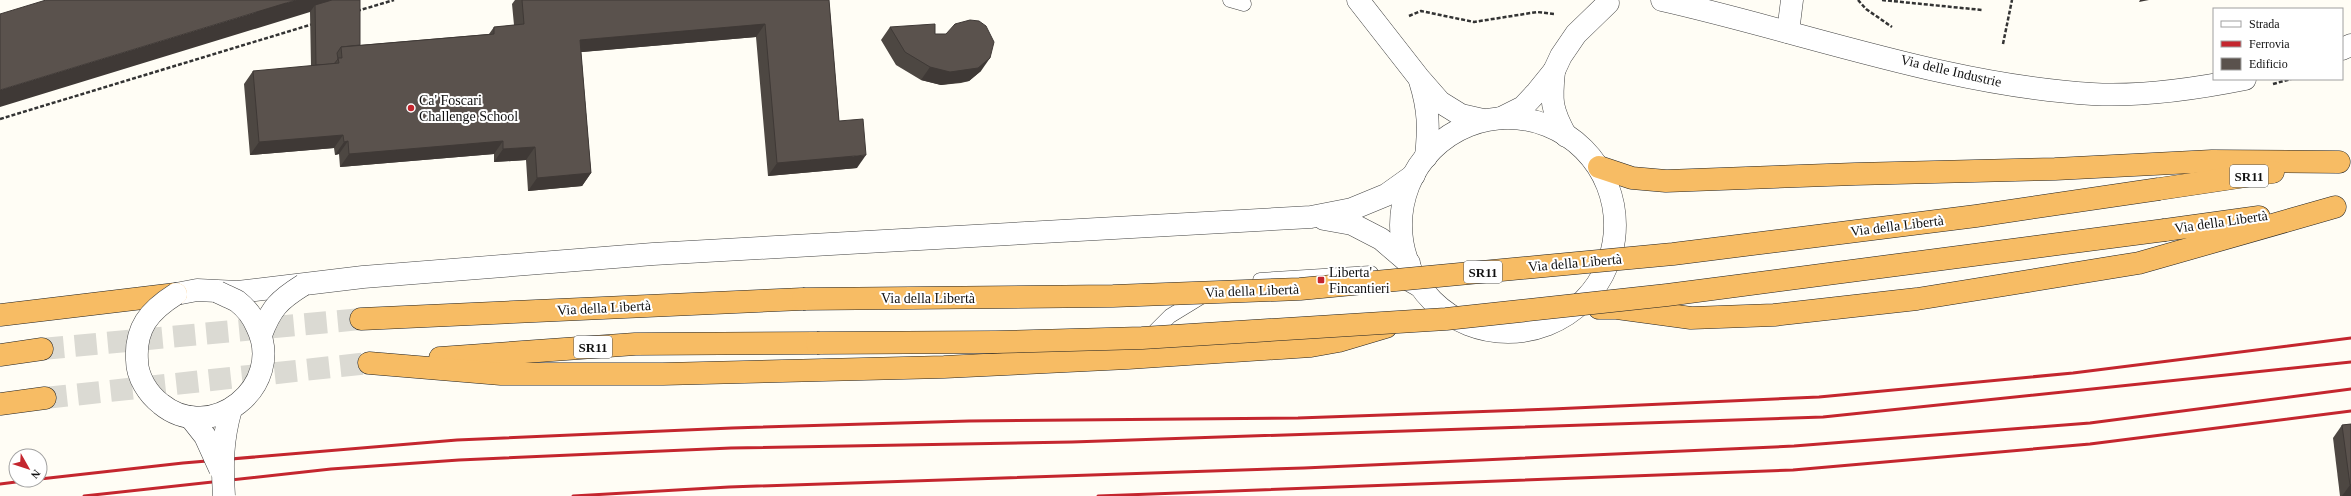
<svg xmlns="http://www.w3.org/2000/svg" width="2351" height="496" font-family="'Times New Roman',serif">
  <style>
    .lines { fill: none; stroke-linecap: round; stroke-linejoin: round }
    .trunk-tunnel { stroke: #dbdad3; stroke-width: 22; stroke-dasharray: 22 11; stroke-linecap: butt }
    .service-casing { stroke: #444; stroke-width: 15 }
    .minor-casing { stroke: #444; stroke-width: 23 }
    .tertiary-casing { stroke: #444; stroke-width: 23 }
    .trunk-casing { stroke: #222; stroke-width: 23 }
    .path { stroke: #333; stroke-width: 2.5; stroke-dasharray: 4 2; stroke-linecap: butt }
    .service { stroke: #fff; stroke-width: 14 }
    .minor { stroke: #fff; stroke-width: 22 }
    .tertiary { stroke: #fff; stroke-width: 22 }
    .trunk { stroke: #f7bc64; stroke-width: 22 }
    .rail { stroke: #c4262e; stroke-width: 3 }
    .tertiary-bridge-casing { stroke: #444; stroke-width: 23; stroke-linecap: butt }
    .trunk-bridge-casing { stroke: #222; stroke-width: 23; stroke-linecap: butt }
    .tertiary-bridge { stroke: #fff; stroke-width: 22 }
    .trunk-bridge { stroke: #f7bc64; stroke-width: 22 }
    .wall { fill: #4d4742 }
    .shaded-wall { fill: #3f3936 }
    .building { fill: #5a524d; stroke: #3f3936 }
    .poi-dot { fill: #c4262e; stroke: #fff; stroke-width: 1.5 }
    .labels { text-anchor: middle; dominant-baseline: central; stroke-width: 4; stroke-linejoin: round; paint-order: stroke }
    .shield { fill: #fff; stroke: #585858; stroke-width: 1 }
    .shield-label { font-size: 13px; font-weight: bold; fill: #111 }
    .street-label { font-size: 14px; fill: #111; stroke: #fff }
    .poi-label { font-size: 14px; fill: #111; stroke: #fff; text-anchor: start }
  </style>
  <rect width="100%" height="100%" fill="#fffdf5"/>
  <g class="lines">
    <g class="trunk-tunnel">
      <path d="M 42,349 L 361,319"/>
      <path d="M 45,398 L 369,363"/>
    </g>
    <g class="service-casing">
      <g id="service">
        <path d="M 1230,0 L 1244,4"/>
        <path d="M 1260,280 L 1371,273"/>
        <path d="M 1401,280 L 1429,296"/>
        <path d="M 1146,340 L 1170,316 L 1206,294"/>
      </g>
    </g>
    <g class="minor-casing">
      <g id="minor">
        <path d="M 1358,0 L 1419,78 L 1440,102 L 1461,115 L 1483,120"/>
        <path d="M 1662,0 C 1804,32 1946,85 2092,94 C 2142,97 2195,89 2245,79"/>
        <path d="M 1788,32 L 1792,0"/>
        <path d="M 2342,49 L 2351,45"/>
        <path d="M 1554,71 C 1551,101 1551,109 1566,136"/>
        <path d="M 1420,81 C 1429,110 1429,128 1426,157"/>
        <path d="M 1501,118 L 1523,107 L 1537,92 L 1554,71 L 1561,56 L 1576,34 L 1608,3"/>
      </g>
    </g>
    <g class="tertiary-casing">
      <g id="tertiary">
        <circle cx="1508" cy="225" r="107"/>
        <path d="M 1324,219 L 1352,224 L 1381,239 L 1409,263"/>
        <path d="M 176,294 L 197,290 L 238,292 L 363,277 L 653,254 L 1311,217 L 1352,209 L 1386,195 L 1414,175"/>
      </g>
    </g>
    <g class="trunk-casing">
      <g id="trunk">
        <path d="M 1599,167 L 1632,178 L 1666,181 L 1855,174 L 2055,169 L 2212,161 L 2339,162"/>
        <path d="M 2159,189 L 2273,172"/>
        <path d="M 2165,230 L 2259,217"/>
        <path d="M 1599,308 L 1617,308 L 1691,318 L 1774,315 L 1917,299 L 2139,263 L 2335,207"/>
        <path d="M 0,315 L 176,294"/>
        <path d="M 361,319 L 803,299"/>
        <path d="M 0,355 L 42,349"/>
        <path d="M 440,358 L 635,344 L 817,343"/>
        <path d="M 369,363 L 501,374 L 663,374 L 944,367 L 1128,358 L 1311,346 L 1339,341 L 1386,327"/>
        <path d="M 0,404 L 45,398"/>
      </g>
    </g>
    <g class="path">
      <path d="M 1858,0 L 1866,9 L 1892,27"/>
      <path d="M 1882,0 L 1982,10"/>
      <path d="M 357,11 L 394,0"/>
      <path d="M 1409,16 L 1421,11 L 1474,22 L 1537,12 L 1554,14"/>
      <path d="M 2003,44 L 2012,0"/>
      <path d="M 2273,84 L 2291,79"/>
      <path d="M 0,119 L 313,24"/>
    </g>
    <use href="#service" class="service"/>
    <use href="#minor" class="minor"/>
    <use href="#tertiary" class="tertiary"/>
    <use href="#trunk" class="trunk"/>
    <g class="rail">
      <path d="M 40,479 L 183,463 L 457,440 L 732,428 L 969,421 L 1298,418 L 1552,409 L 1819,397 L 2073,373 L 2351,338"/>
      <path d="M 0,484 L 32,480"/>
      <path d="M 84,496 L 331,469 L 459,460 L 731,448 L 1072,442 L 1823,417 L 2351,362"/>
      <path d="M 573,496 L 729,487 L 1304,468 L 1794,446 L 2090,423 L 2351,389"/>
      <path d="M 1098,496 L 1793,470 L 2090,444 L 2351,411"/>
    </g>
    <g class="tertiary-bridge-casing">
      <g id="tertiary-bridge">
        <path d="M 176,294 C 149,311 135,328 137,360 C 137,377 148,394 161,404 C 211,445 286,386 257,327 C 253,317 246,308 237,301 C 231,298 224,295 218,292"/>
        <path d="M 261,335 C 271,308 279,300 303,285"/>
        <path d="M 190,417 L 205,436 L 220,469"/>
        <path d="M 224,496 C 222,464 222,441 231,409"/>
      </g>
    </g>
    <g class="trunk-bridge-casing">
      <g id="trunk-bridge">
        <path d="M 803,299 L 1113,296 L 1300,289 L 1673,254 L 1976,216 L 2159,189"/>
        <path d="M 817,343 L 996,342 L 1142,338 L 1446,319 L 1667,295 L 2165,230"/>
      </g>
    </g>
    <use href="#tertiary-bridge" class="tertiary-bridge"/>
    <use href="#trunk-bridge" class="trunk-bridge"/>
  </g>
  <g class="wall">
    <path d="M 360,0 L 360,45 L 489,34 L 494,27 L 514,25 L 512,4 L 515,0 L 829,0 L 839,121 L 857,168 L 768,176 L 756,37 L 581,52 L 591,173 L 582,186 L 528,191 L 526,160 L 494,162 L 494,154 L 340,167 L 339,154 L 335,155 L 334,148 L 250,155 L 244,84 L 253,71 L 311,66 L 310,12 L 0,14 Z"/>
    <path d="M 890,27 L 935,34 L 946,34 L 981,71 L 969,81 L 961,83 L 941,85 L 921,80 L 896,65 L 881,40 Z"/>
    <path d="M 2351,424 L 2351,496 L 2340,496 L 2333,438 L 2342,425 Z"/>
  </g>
  <g class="shaded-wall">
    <path d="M 296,0 L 350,0 L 315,5 L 310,12 L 0,107 L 0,90 Z"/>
    <path d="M 2140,0 L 2149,0 L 2139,2 Z"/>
    <path d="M 765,24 L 756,37 L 571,53 L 580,40 Z"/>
    <path d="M 990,58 L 981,71 L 969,81 L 941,85 L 921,80 L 930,67 Z"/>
    <path d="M 343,135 L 334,148 L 250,155 L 259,142 Z"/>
    <path d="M 348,141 L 339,154 L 335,155 L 344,142 Z"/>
    <path d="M 503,141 L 494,154 L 340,167 L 349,154 Z"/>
    <path d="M 535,147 L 526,160 L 494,162 L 503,149 Z"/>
    <path d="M 866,155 L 857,168 L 768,176 L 777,163 Z"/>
    <path d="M 591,173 L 582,186 L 528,191 L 537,178 Z"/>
    <path d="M 2351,484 L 2351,496 L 2342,496 L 2350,485 Z"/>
  </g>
  <g class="building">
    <path d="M 46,0 L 296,0 L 0,90 L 0,14 Z"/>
    <path d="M 332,0 L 360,0 L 360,45 L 341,47 L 337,53 L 338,59 L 334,64 L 316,65 L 315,5 Z"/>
    <path d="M 522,0 L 829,0 L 839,121 L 863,119 L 866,155 L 777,163 L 765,24 L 580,40 L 591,173 L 537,178 L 535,147 L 503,149 L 503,141 L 349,154 L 348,141 L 344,142 L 343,135 L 259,142 L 253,71 L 339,63 L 338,58 L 342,58 L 341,47 L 494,34 L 494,27 L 524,24 Z"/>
    <path d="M 970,20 L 979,21 L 986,26 L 994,42 L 990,58 L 978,68 L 950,72 L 930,67 L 905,52 L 890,27 L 935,24 L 935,34 L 946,34 L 955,24 Z"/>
    <path d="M 2351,424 L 2351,484 L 2350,485 L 2342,425 Z"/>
  </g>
  <g class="poi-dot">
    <circle cx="411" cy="108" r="4"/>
    <rect x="1317" y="276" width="8" height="8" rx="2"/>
  </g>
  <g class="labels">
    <g class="shield">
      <rect x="2230" y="165" width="38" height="22" rx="3"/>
      <rect x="1464" y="261" width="38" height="22" rx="3"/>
      <rect x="574" y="336" width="38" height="22" rx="3"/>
    </g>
    <g class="shield-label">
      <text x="2249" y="176">SR11</text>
      <text x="1483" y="272">SR11</text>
      <text x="593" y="347">SR11</text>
    </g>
    <g class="street-label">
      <text transform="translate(1951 71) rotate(13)">Via delle Industrie</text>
      <text transform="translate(2221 222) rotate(-8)">Via della Libertà</text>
      <text transform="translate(1897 226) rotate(-7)">Via della Libertà</text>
      <text transform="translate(1575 263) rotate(-5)">Via della Libertà</text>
      <text transform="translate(1252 291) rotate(-2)">Via della Libertà</text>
      <text x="928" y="298">Via della Libertà</text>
      <text transform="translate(604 308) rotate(-3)">Via della Libertà</text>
    </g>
    <g class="poi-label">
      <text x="419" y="100">Ca' Foscari<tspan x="419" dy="16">Challenge School</tspan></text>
      <text x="1329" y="272">Liberta'<tspan x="1329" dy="16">Fincantieri</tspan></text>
    </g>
  </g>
  <rect x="2213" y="8" width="130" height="72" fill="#ffffff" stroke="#a0a0a0"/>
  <rect x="2221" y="21" width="20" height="6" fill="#ffffff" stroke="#a0a0a0"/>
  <text x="2249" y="28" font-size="12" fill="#111111">Strada</text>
  <rect x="2221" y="41" width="20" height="6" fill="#c4262e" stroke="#a0a0a0"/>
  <text x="2249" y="48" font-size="12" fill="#111111">Ferrovia</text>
  <rect x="2221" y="58" width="20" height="12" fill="#5a524d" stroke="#a0a0a0"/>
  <text x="2249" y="68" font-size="12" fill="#111111">Edificio</text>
  <g transform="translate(28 468) rotate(129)"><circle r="19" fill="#ffffff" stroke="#a0a0a0"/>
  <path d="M0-3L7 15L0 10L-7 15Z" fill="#c4262e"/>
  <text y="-6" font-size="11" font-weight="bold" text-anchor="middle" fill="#111111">N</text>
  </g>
</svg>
